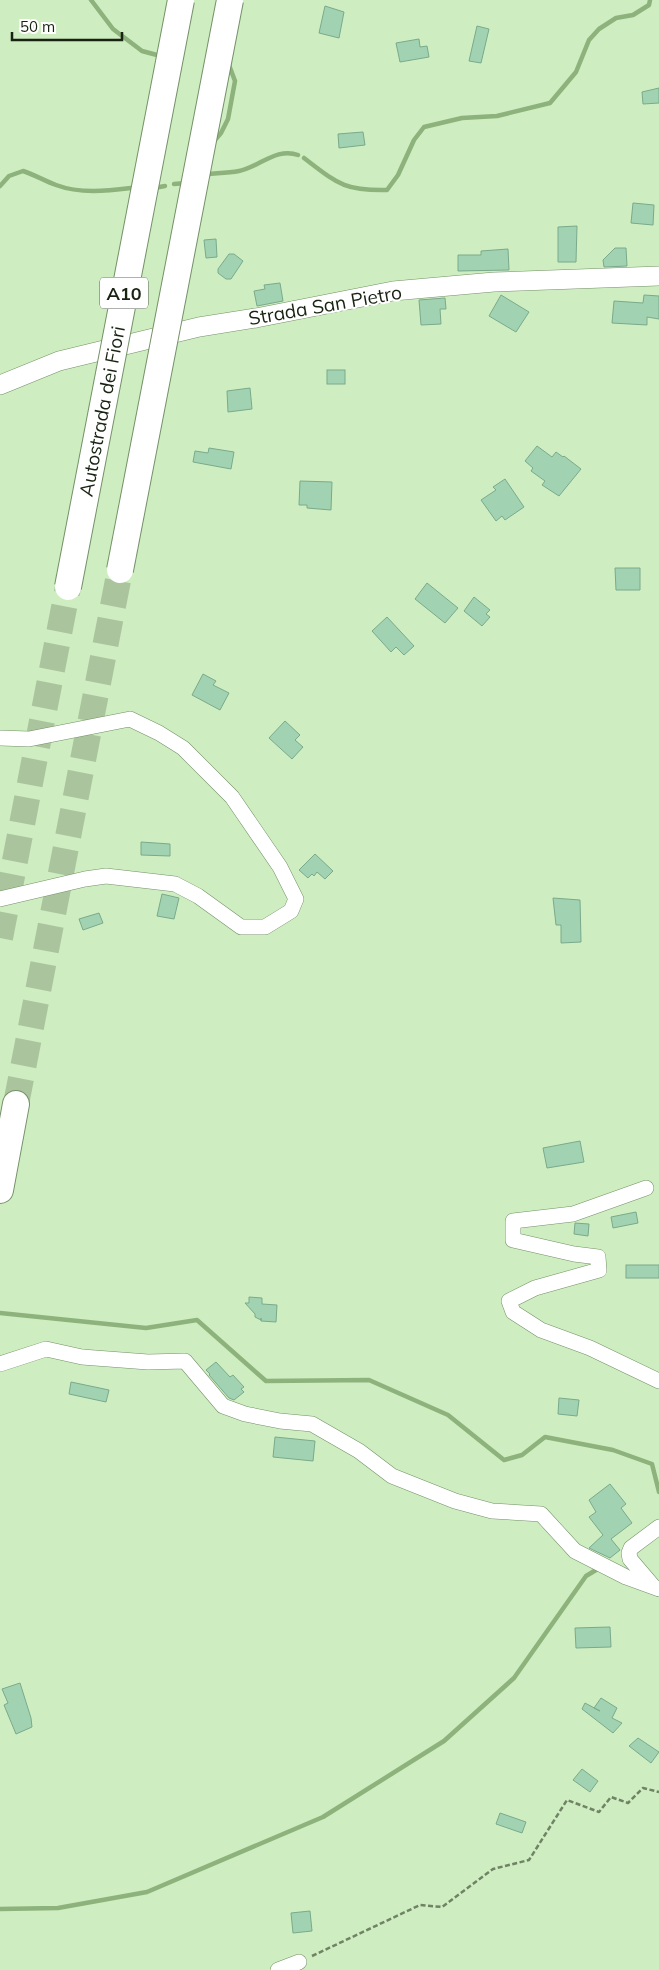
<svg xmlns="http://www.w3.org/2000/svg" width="659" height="1970" font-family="Mulish,sans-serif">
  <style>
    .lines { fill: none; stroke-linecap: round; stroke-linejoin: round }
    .stream { stroke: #8db27c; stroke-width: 4.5 }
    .building { fill: #a1d3b2; stroke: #7aaa8b }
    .motorway-tunnel { stroke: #aac59d; stroke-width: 26; stroke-dasharray: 26 13; stroke-linecap: butt }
    .minor-casing { stroke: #749167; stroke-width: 16 }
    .tertiary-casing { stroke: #749167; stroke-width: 20 }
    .motorway-casing { stroke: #749167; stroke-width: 28 }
    .path { stroke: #6f8365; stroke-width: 2.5; stroke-dasharray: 5 2.5; stroke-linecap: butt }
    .minor { stroke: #fff; stroke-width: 15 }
    .tertiary { stroke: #fff; stroke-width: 19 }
    .motorway { stroke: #fff; stroke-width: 26 }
    .motorway-bridge-casing { stroke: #749167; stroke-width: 28; stroke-linecap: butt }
    .motorway-bridge { stroke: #fff; stroke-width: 26 }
    .labels { text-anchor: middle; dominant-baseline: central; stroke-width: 4; stroke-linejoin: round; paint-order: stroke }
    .shield { fill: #fff; stroke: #5d6559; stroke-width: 1 }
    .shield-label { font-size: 18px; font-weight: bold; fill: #182312 }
    .street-label { font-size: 19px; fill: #182312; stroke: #fff }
  </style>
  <rect width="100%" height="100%" fill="#ceedc0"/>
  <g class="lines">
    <g class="stream">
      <path d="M 91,0 L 113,29 L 142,51 L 157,55"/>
      <path d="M 215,140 L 221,133 L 228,119 L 235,81 L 229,65"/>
      <path d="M 304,158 C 337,183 344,191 387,190 L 398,175 L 414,140 L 424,127 L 462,118 L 497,116 L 550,103 L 576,72 L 589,40 L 599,29 L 616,18 L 633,15 L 649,5 L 650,0"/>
      <path d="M 207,174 C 218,173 228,173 239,171 C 259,167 277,147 298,155"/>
      <path d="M 174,184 L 186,183"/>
      <path d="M 0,186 L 9,176 L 23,171 C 35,175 45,181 56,185 C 80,194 107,191 131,188"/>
      <path d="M 154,188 L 165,186"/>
      <path d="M 0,1313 L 146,1328 L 197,1320 L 266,1381 L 369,1380 L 448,1415 L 504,1460 L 522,1455 L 545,1437 L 613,1450 L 652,1464 L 659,1492"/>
      <path d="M 0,1909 L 58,1908 L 147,1892 L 323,1817 L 444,1741 L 514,1678 L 586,1576 L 596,1570"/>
    </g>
  </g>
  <g class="building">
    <path d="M 325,6 L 344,12 L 339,38 L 319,33 Z"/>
    <path d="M 477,26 L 489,29 L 481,63 L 469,61 Z"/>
    <path d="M 419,39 L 420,47 L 427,46 L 429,57 L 400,62 L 396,43 Z"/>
    <path d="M 659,88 L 659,103 L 643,104 L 642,92 Z"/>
    <path d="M 363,132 L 365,145 L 339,148 L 338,134 Z"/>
    <path d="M 633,203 L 654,205 L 653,225 L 631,223 Z"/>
    <path d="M 577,226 L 576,262 L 558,262 L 558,227 Z"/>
    <path d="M 216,239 L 217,257 L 206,258 L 204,240 Z"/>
    <path d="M 615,248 L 626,248 L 627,266 L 604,267 L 603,260 Z"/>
    <path d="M 508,249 L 509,270 L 458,271 L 458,255 L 481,255 L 481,251 Z"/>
    <path d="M 229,254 L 234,254 L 243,261 L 231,279 L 226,279 L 218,273 L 218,269 Z"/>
    <path d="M 280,283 L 283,301 L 257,306 L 254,291 L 265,289 L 264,285 Z"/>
    <path d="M 501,295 L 529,312 L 516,332 L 489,316 Z"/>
    <path d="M 644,295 L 659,296 L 659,319 L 647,317 L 647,325 L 612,323 L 614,301 L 643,303 Z"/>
    <path d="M 445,298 L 446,309 L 440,309 L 441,324 L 421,325 L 419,300 Z"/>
    <rect x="327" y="370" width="18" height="14"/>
    <path d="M 250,388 L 252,409 L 228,412 L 227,391 Z"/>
    <path d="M 537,446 L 552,457 L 556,452 L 563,457 L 564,456 L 581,469 L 559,496 L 542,485 L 545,481 L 531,471 L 533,468 L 525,461 Z"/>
    <path d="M 209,448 L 234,452 L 231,469 L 193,462 L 195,451 L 208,453 Z"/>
    <path d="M 505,479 L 524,507 L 505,520 L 502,516 L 496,521 L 481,500 L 496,490 L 493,487 Z"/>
    <path d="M 300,481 L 332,482 L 331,510 L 307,508 L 307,505 L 299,505 Z"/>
    <path d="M 615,568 L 640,568 L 640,590 L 616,590 Z"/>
    <path d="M 427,583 L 458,608 L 445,623 L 415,599 Z"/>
    <path d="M 474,597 L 490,610 L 486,614 L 490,617 L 482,626 L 464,611 Z"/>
    <path d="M 387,617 L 414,646 L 404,655 L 396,647 L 391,652 L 372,631 Z"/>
    <path d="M 203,674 L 216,681 L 213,685 L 229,693 L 220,710 L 192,695 Z"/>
    <path d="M 285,721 L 300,735 L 295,740 L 303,747 L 292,759 L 269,738 Z"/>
    <path d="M 141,842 L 170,844 L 170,856 L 141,855 Z"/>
    <path d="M 315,854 L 333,871 L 325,879 L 317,872 L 314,876 L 312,874 L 308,878 L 299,870 Z"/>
    <path d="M 162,894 L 179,898 L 174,919 L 157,916 Z"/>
    <path d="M 553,898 L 580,900 L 581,942 L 561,943 L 561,925 L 556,925 Z"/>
    <path d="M 99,913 L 103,923 L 83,930 L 79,919 Z"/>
    <path d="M 580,1141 L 584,1162 L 547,1168 L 543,1148 Z"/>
    <path d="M 636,1212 L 638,1223 L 613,1228 L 611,1217 Z"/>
    <path d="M 575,1223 L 589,1224 L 588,1236 L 574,1234 Z"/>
    <rect x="626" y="1265" width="33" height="13"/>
    <path d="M 249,1297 L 262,1298 L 262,1304 L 277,1305 L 276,1322 L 261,1321 L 261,1318 L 261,1320 L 255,1317 L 255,1314 L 245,1303 L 249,1303 Z"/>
    <path d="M 216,1362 L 230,1377 L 233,1375 L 244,1387 L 241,1389 L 244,1392 L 234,1400 L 229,1398 L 209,1375 L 210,1374 L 206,1370 Z"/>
    <path d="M 71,1382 L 109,1390 L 106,1402 L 69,1394 Z"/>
    <path d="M 559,1398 L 579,1400 L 577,1416 L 558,1414 Z"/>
    <path d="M 275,1437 L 315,1441 L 313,1461 L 273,1457 Z"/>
    <path d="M 610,1484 L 626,1504 L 621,1508 L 632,1523 L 611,1539 L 620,1550 L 610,1558 L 589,1548 L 603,1535 L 589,1517 L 596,1512 L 589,1500 Z"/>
    <path d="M 610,1627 L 611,1647 L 576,1648 L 575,1628 Z"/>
    <path d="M 20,1683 L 31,1718 L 32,1727 L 16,1734 L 4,1705 L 8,1703 L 2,1689 Z"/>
    <path d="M 601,1698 L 617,1708 L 612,1718 L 622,1723 L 613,1733 L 582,1709 L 585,1703 L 600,1711 L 594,1708 Z"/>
    <path d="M 638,1738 L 659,1752 L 651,1763 L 629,1746 Z"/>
    <path d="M 582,1769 L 598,1781 L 590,1792 L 573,1780 Z"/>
    <path d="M 500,1813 L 526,1822 L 522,1833 L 496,1824 Z"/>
    <path d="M 310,1911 L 312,1931 L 293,1933 L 291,1913 Z"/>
  </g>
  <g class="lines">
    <g class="motorway-tunnel">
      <path d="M 0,938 L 68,587"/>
      <path d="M 16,1104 L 120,570"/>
    </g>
    <g class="minor-casing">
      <g id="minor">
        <path d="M 0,738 L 29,739 L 130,719 L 159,733 L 183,748 L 232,797 L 280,867 L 296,899 L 291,911 L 265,927 L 241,927 L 198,896 L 175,884 L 106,876 L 85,879 L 0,899"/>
        <path d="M 646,1188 L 573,1214 L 513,1221 L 513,1240 L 574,1254 L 598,1257 L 599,1270 L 535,1288 L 509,1301 L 513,1312 L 541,1330 L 590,1348 L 659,1381"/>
        <path d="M 0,1364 L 46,1349 L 82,1357 L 148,1362 L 185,1361 L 223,1406 L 245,1414 L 280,1421 L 312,1424 L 359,1451 L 392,1476 L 455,1501 L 492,1511 L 541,1514 L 575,1551 L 626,1577 L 659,1589"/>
        <path d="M 653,1586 L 630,1559 L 629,1553 L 631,1548 L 659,1527"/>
        <path d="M 278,1970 L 299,1962"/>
      </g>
    </g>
    <g class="tertiary-casing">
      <path id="tertiary" d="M 0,385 L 59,361 L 199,327 L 256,318 L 393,291 L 494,282 L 659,276"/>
    </g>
    <g class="motorway-casing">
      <path id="motorway" d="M 0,1190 L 16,1104"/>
    </g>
    <path class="path" d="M 312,1956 L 420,1905 L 442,1907 L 493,1869 L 529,1860 L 567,1800 L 599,1812 L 611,1797 L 628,1803 L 643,1788 L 659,1792"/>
    <use href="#minor" class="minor"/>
    <use href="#tertiary" class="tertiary"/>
    <use href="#motorway" class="motorway"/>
    <g class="motorway-bridge-casing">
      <g id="motorway-bridge">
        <path d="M 120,570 L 230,0"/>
        <path id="s1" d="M 68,587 L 181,0"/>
      </g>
    </g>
    <use href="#motorway-bridge" class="motorway-bridge"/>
  </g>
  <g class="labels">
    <rect class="shield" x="100" y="277.5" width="48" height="31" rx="4"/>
    <g class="shield-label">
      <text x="124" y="293">A10</text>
    </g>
    <g class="street-label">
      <text transform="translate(325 305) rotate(-10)">Strada San Pietro</text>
      <text stroke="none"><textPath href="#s1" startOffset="179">Autostrada dei Fiori</textPath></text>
    </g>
  </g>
  <path d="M12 32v8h110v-8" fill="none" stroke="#182312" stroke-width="2.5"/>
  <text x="20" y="32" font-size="15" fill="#182312" stroke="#ffffff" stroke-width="4" paint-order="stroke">50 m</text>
</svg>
